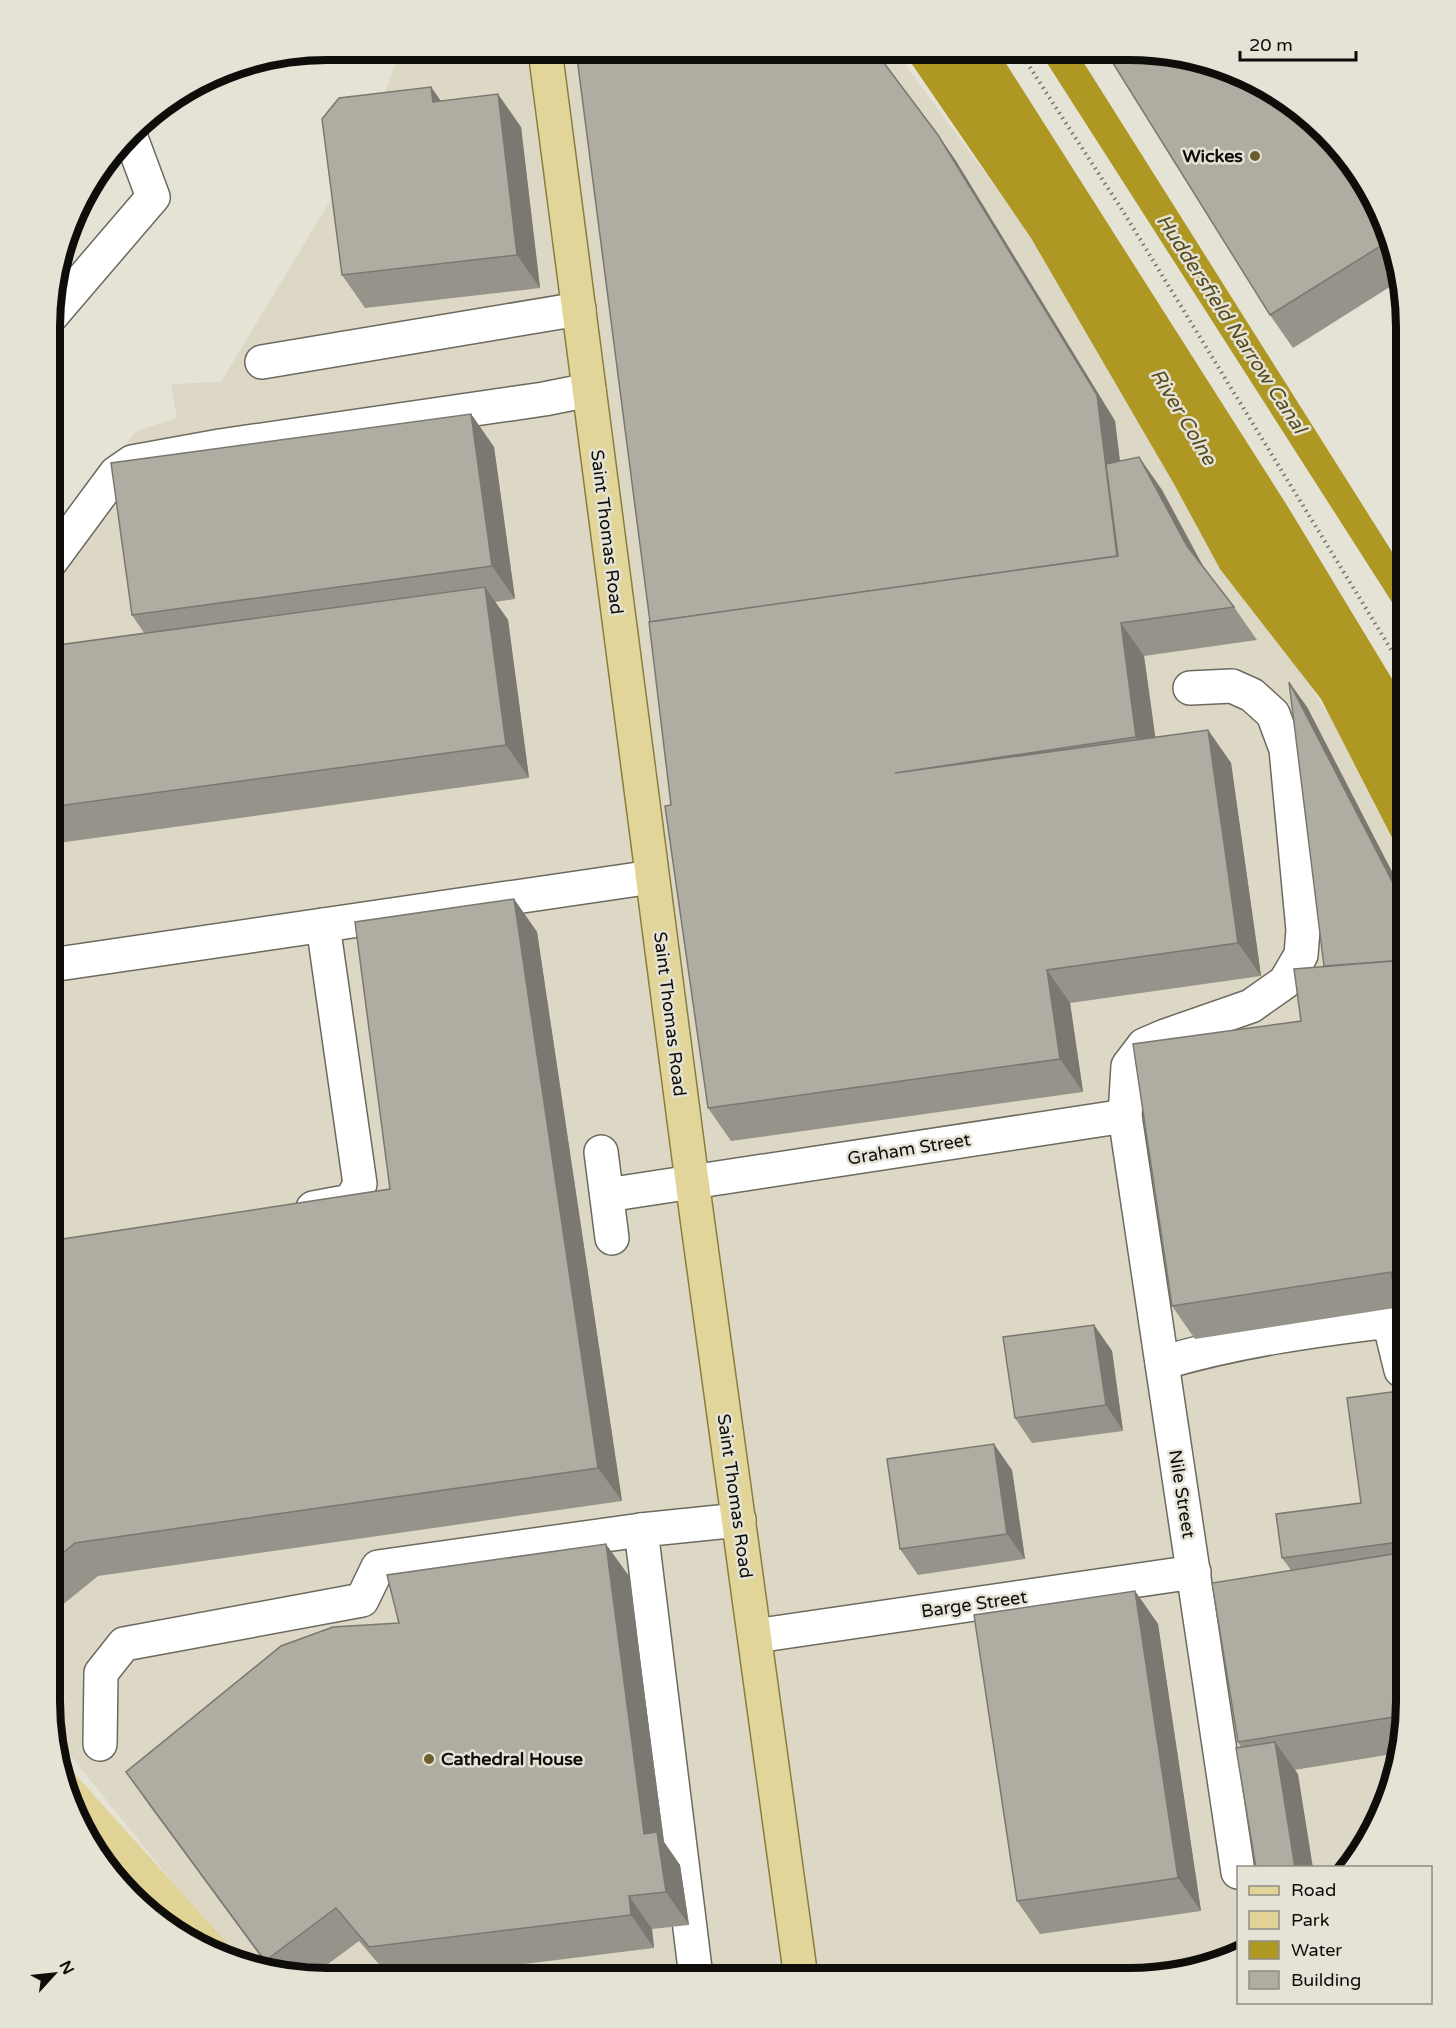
<svg xmlns="http://www.w3.org/2000/svg" width="1456" height="2028" font-family="'Varela Round',sans-serif">
  <style>
    .built { fill: #dcd8c5 }
    .green { fill: #e1d395 }
    .water { fill: #ae9723 }
    .lines { fill: none; stroke-linecap: round; stroke-linejoin: round }
    .minor-casing { stroke: #6c6a5f; stroke-width: 36 }
    .major-casing { stroke: #8b7d3b; stroke-width: 36 }
    .path { stroke: #74726a; stroke-width: 4; stroke-dasharray: 1.5 4.5; stroke-linecap: butt }
    .minor { stroke: #fff; stroke-width: 33 }
    .major { stroke: #e2d59a; stroke-width: 33 }
    .wall { fill: #96948a }
    .shaded-wall { fill: #7a7871 }
    .building { fill: #afaca1; stroke: #7a7871; stroke-width: 1.5 }
    .poi-dot { fill: #6a5f2c; stroke: #e5e2d6; stroke-width: 2 }
    .labels { text-anchor: middle; dominant-baseline: central; stroke-width: 5; stroke-linejoin: round; paint-order: stroke }
    .poi-label { font-size: 18px; font-weight: bold; fill: #0e0d09; stroke: #e5e2d6; text-anchor: end }
    .street-label { font-size: 18px; fill: #0e0d09; stroke: #e5e2d6 }
    .water-label { font-size: 20px; font-style: italic; fill: #544a1e; stroke: #e5e2d6 }
    .rim { fill: none; stroke: #0e0d09; stroke-width: 8 }
  </style>
  <rect width="100%" height="100%" fill="#e5e2d6"/>
  <path class="built" d="M 400,50 L 895,51 L 1019,219 L 1334,724 L 1406,867 L 1406,1719 L 1392,1790 L 1360,1855 L 1349,1867 L 1238,1868 L 1238,1953 L 1129,1978 L 291,1976 L 236,1961 L 59,1741 L 50,1701 L 51,540 L 136,431 L 177,418 L 171,384 L 221,382 L 371,133 Z"/>
  <path class="green" d="M 64,1762 L 243,1961 L 245,1964 L 221,1957 L 158,1921 L 78,1823 Z"/>
  <g class="water">
    <path d="M 903,51 L 998,51 L 1288,507 L 1406,702 L 1406,865 L 1321,699 L 1220,569 L 1174,484 L 1031,238 Z"/>
    <path d="M 1040,52 L 1077,52 L 1406,574 L 1406,624 Z"/>
  </g>
  <g class="lines">
    <g class="minor-casing">
      <g id="minor">
        <path d="M 52,315 L 153,197 L 130,135"/>
        <path d="M 262,362 L 579,309"/>
        <path d="M 51,561 L 116,473 L 132,462 L 220,446 L 544,399 L 589,390"/>
        <path d="M 1190,688 L 1232,686 L 1252,695 L 1273,714 L 1286,749 L 1303,930 L 1301,955 L 1285,982 L 1251,1006 L 1165,1036 L 1144,1045 L 1128,1066 L 1125,1116 L 1238,1872"/>
        <path d="M 51,965 L 652,877"/>
        <path d="M 601,1152 L 612,1238"/>
        <path d="M 607,1195 L 1125,1116"/>
        <path d="M 313,1208 L 351,1201 L 360,1184 L 323,925"/>
        <path d="M 1162,1363 C 1236,1341 1313,1330 1389,1321 L 1401,1370 L 1406,1369"/>
        <path d="M 755,1636 L 1194,1572"/>
        <path d="M 100,1744 L 101,1673 L 124,1644 L 362,1600 L 378,1567 L 641,1530"/>
        <path d="M 696,1977 L 641,1530 L 739,1520"/>
      </g>
    </g>
    <g class="major-casing">
      <path id="major" d="M 545,50 L 692,1181 L 801,1978"/>
    </g>
    <path class="path" d="M 1020,52 L 1124,213 L 1406,674"/>
    <use href="#minor" class="minor"/>
    <use href="#major" class="major"/>
  </g>
  <g class="wall">
    <path d="M 431,87 L 441,101 L 521,127 L 540,288 L 365,308 L 342,275 Z"/>
    <path d="M 1298,107 L 1378,205 L 1396,283 L 1293,348 L 1270,315 Z"/>
    <path d="M 938,135 L 956,161 L 1115,421 L 1120,461 L 1139,457 L 1162,490 L 1204,568 L 1234,607 L 1257,640 L 1144,656 L 1155,737 L 1208,730 L 1231,763 L 1261,976 L 1070,1003 L 1083,1092 L 731,1141 L 708,1108 Z"/>
    <path d="M 471,414 L 494,447 L 515,599 L 495,602 L 508,620 L 529,778 L 51,844 L 51,646 L 144,633 L 132,615 Z"/>
    <path d="M 1289,682 L 1307,707 L 1406,899 L 1406,1314 L 1401,1307 L 1195,1339 L 1172,1306 L 1301,1021 L 1324,966 Z"/>
    <path d="M 514,899 L 537,932 L 622,1501 L 98,1576 L 50,1615 L 50,1241 L 390,1189 Z"/>
    <path d="M 1094,1325 L 1112,1351 L 1123,1431 L 1032,1443 L 1015,1418 Z"/>
    <path d="M 1406,1390 L 1406,1719 L 1399,1753 L 1294,1770 L 1298,1774 L 1241,1747 L 1238,1742 L 1291,1570 L 1282,1558 L 1361,1503 Z"/>
    <path d="M 1012,1470 L 1025,1559 L 918,1575 L 900,1549 Z"/>
    <path d="M 629,1576 L 664,1842 L 680,1865 L 689,1925 L 652,1929 L 654,1948 L 419,1977 L 389,1976 L 359,1941 L 312,1976 L 291,1976 L 271,1971 L 149,1805 L 126,1772 L 399,1623 Z"/>
    <path d="M 1135,1591 L 1158,1624 L 1201,1911 L 1040,1934 L 1017,1901 Z"/>
  </g>
  <g class="shaded-wall">
    <path d="M 431,87 L 454,120 L 433,102 Z"/>
    <path d="M 498,94 L 521,127 L 540,288 L 517,255 Z"/>
    <path d="M 938,135 L 956,161 L 1115,421 L 1135,585 L 1117,560 Z"/>
    <path d="M 471,414 L 494,447 L 515,599 L 492,566 Z"/>
    <path d="M 1139,457 L 1162,490 L 1210,579 L 1187,546 Z"/>
    <path d="M 485,587 L 508,620 L 529,778 L 506,745 Z"/>
    <path d="M 1121,623 L 1144,656 L 1160,770 L 1136,737 Z"/>
    <path d="M 1289,682 L 1307,707 L 1406,899 L 1406,908 Z"/>
    <path d="M 1208,730 L 1231,763 L 1261,976 L 1238,943 Z"/>
    <path d="M 514,899 L 537,932 L 622,1501 L 598,1468 Z"/>
    <path d="M 1047,970 L 1070,1003 L 1083,1092 L 1060,1059 Z"/>
    <path d="M 1094,1325 L 1112,1351 L 1123,1431 L 1106,1405 Z"/>
    <path d="M 994,1444 L 1012,1470 L 1025,1559 L 1007,1534 Z"/>
    <path d="M 606,1544 L 629,1576 L 664,1842 L 680,1865 L 689,1925 L 666,1892 L 644,1834 Z"/>
    <path d="M 1135,1591 L 1158,1624 L 1201,1911 L 1178,1878 Z"/>
    <path d="M 1275,1742 L 1298,1774 L 1313,1868 L 1295,1868 Z"/>
    <path d="M 629,1896 L 652,1929 L 654,1948 L 631,1915 Z"/>
  </g>
  <g class="building">
    <path d="M 576,50 L 875,51 L 938,135 L 1097,395 L 1117,556 L 650,622 Z"/>
    <path d="M 1106,52 L 1165,52 L 1235,71 L 1298,107 L 1375,200 L 1370,204 L 1382,224 L 1387,242 L 1270,315 Z"/>
    <path d="M 431,87 L 433,102 L 498,94 L 517,255 L 342,275 L 322,119 L 339,98 Z"/>
    <path d="M 471,414 L 492,566 L 132,615 L 111,463 Z"/>
    <path d="M 1139,457 L 1187,546 L 1234,607 L 1121,623 L 1136,737 L 895,773 L 1208,730 L 1238,943 L 1047,970 L 1060,1059 L 708,1108 L 665,806 L 671,805 L 649,622 L 1118,556 L 1106,464 Z"/>
    <path d="M 485,587 L 506,745 L 51,807 L 51,646 Z"/>
    <path d="M 1289,682 L 1406,908 L 1406,960 L 1324,966 Z"/>
    <path d="M 514,899 L 598,1468 L 75,1543 L 50,1564 L 50,1241 L 390,1189 L 355,922 Z"/>
    <path d="M 1406,960 L 1406,1298 L 1396,1299 L 1391,1272 L 1172,1306 L 1133,1044 L 1301,1021 L 1294,969 Z"/>
    <path d="M 1094,1325 L 1106,1405 L 1015,1418 L 1003,1337 Z"/>
    <path d="M 1406,1390 L 1406,1541 L 1282,1558 L 1276,1514 L 1361,1503 L 1347,1398 Z"/>
    <path d="M 994,1444 L 1007,1534 L 900,1549 L 887,1459 Z"/>
    <path d="M 606,1544 L 644,1834 L 657,1832 L 666,1892 L 629,1896 L 631,1915 L 369,1947 L 336,1908 L 265,1961 L 126,1772 L 281,1646 L 333,1627 L 399,1623 L 387,1575 Z"/>
    <path d="M 1406,1552 L 1406,1715 L 1238,1742 L 1212,1583 Z"/>
    <path d="M 1135,1591 L 1178,1878 L 1017,1901 L 974,1615 Z"/>
    <path d="M 1275,1742 L 1295,1868 L 1256,1868 L 1236,1748 Z"/>
  </g>
  <g class="poi-dot">
    <circle cx="1255" cy="156" r="6"/>
    <circle cx="429" cy="1759" r="6"/>
  </g>
  <g class="labels">
    <g class="poi-label">
      <text x="1243" y="156">Wickes</text>
      <text x="441" y="1759" text-anchor="start">Cathedral House</text>
    </g>
    <g class="street-label">
      <text transform="translate(607 532) rotate(83)">Saint Thomas Road</text>
      <text transform="translate(670 1014) rotate(83)">Saint Thomas Road</text>
      <text transform="translate(909 1149) rotate(-9)">Graham Street</text>
      <text transform="translate(1182 1494) rotate(81)">Nile Street</text>
      <text transform="translate(735 1496) rotate(82)">Saint Thomas Road</text>
      <text transform="translate(974 1604) rotate(-8)">Barge Street</text>
    </g>
    <g class="water-label">
      <text transform="translate(1231 324) rotate(57)">Huddersfield Narrow Canal</text>
      <text transform="translate(1183 417) rotate(59)">River Colne</text>
    </g>
  </g>
  <path d="M0 0H1456V2028H0ZM327 60H1129A267 267 0 0 1 1396 327V1701A267 267 0 0 1 1129 1968H327A267 267 0 0 1 60 1701V327A267 267 0 0 1 327 60Z" fill="#e5e2d6" fill-rule="evenodd"/>
  <path class="rim" d="M327 60H1129A267 267 0 0 1 1396 327V1701A267 267 0 0 1 1129 1968H327A267 267 0 0 1 60 1701V327A267 267 0 0 1 327 60Z"/>
  <rect x="1237" y="1866" width="195" height="138" fill="#e5e2d6" stroke="#8f8d84" stroke-width="1.5"/>
  <rect x="1249" y="1886" width="30" height="9" fill="#e2d59a" stroke="#8f8d84" stroke-width="1.5"/>
  <text x="1291" y="1896" font-size="18" fill="#0e0d09">Road</text>
  <rect x="1249" y="1911" width="30" height="18" fill="#e1d395" stroke="#8f8d84" stroke-width="1.5"/>
  <text x="1291" y="1926" font-size="18" fill="#0e0d09">Park</text>
  <rect x="1249" y="1941" width="30" height="18" fill="#ae9723" stroke="#8f8d84" stroke-width="1.5"/>
  <text x="1291" y="1956" font-size="18" fill="#0e0d09">Water</text>
  <rect x="1249" y="1971" width="30" height="18" fill="#afaca1" stroke="#8f8d84" stroke-width="1.5"/>
  <text x="1291" y="1986" font-size="18" fill="#0e0d09">Building</text>
  <g transform="translate(54 1974) rotate(63)" stroke="#e5e2d6" stroke-width="4.5" paint-order="stroke">
  <path d="M0-4.5L10 22L0 15L-10 22Z" fill="#0e0d09"/>
  <text y="-9" font-size="16" font-weight="bold" text-anchor="middle" fill="#0e0d09">N</text>
  </g>
  <path d="M1240 51v9h116v-9" fill="none" stroke="#0e0d09" stroke-width="3"/>
  <text x="1249" y="51" font-size="18" fill="#0e0d09" stroke="#e5e2d6" stroke-width="4.5" paint-order="stroke">20 m</text>
</svg>
